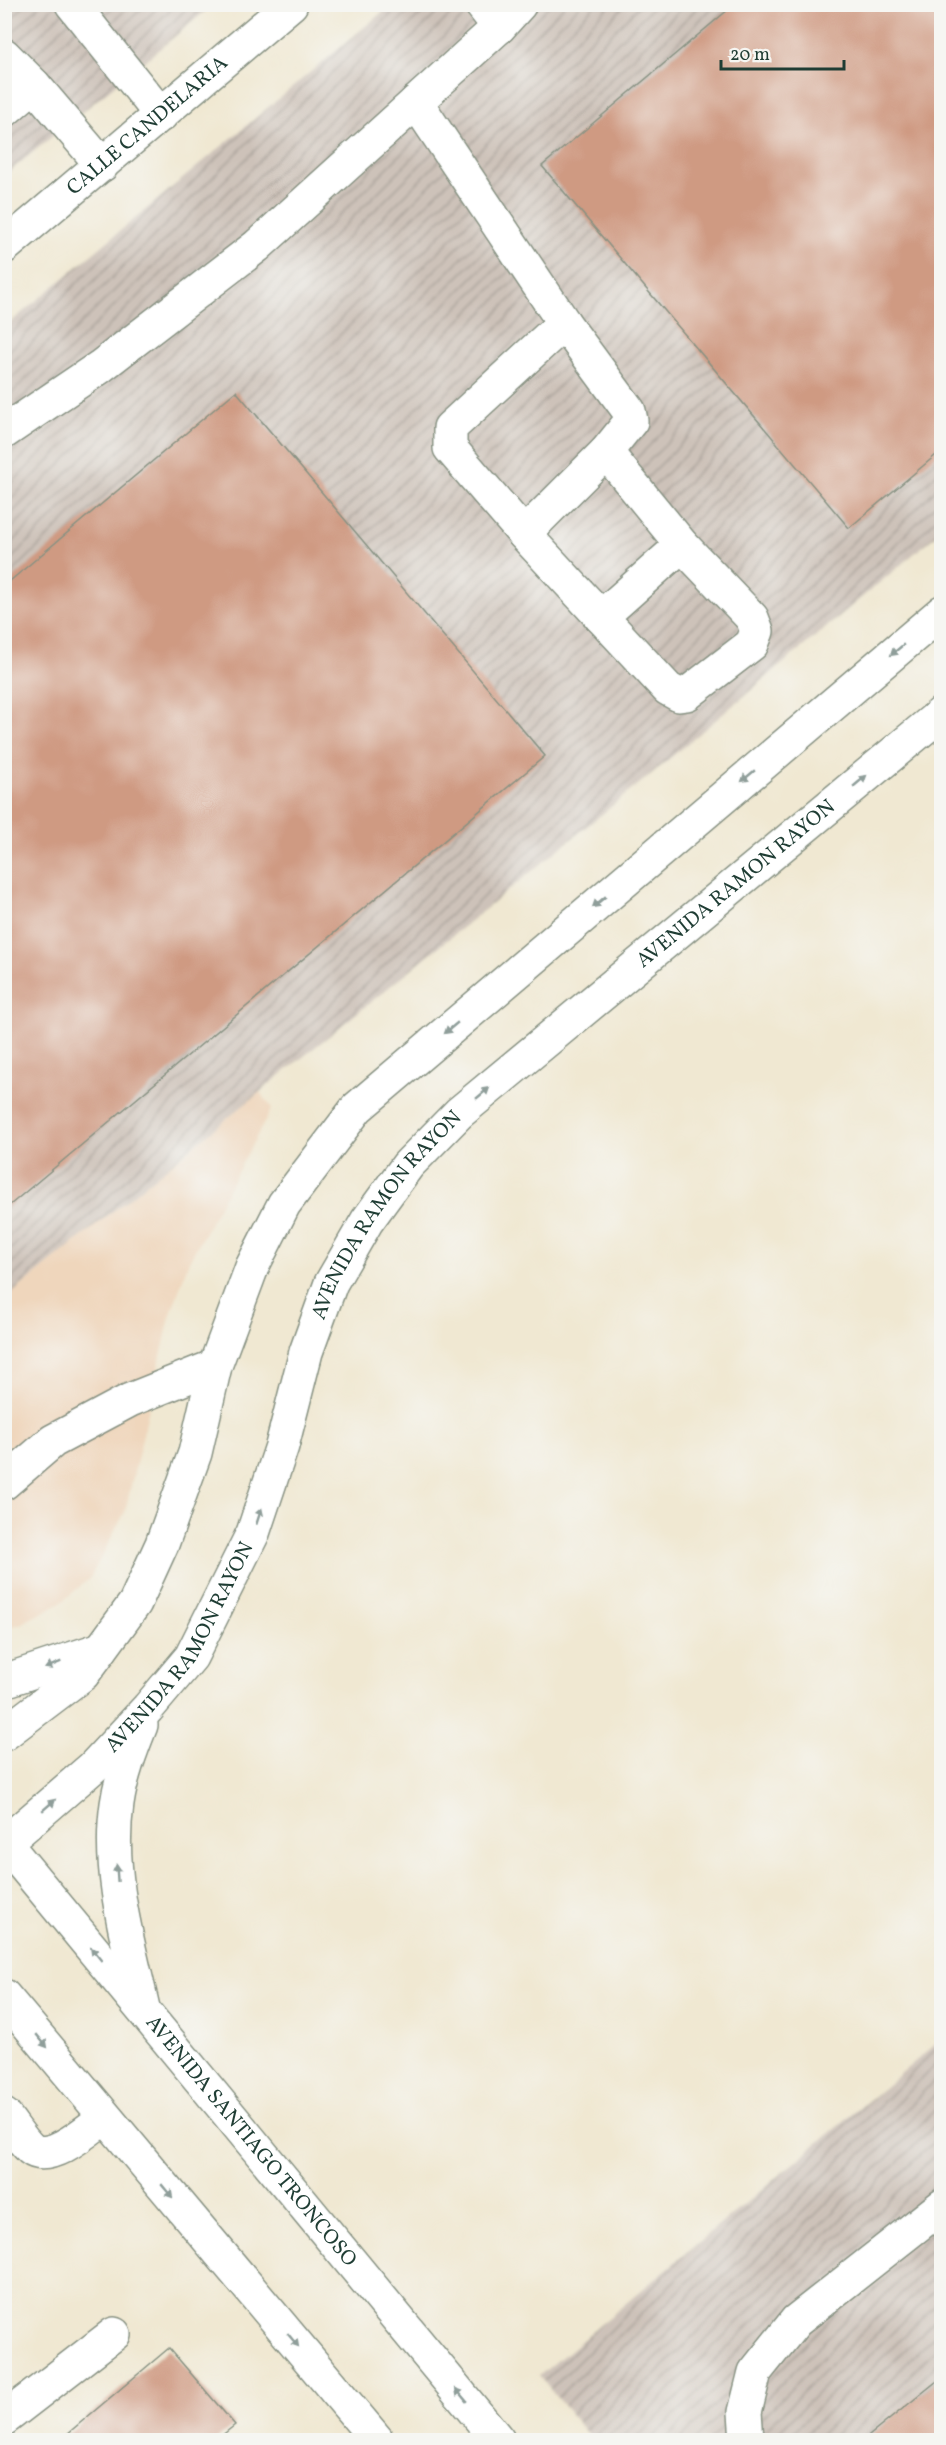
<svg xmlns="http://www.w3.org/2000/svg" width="946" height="2445" font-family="Vollkorn,serif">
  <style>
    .built { fill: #efd6bc }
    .industrial { fill: url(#industrial-furrows) }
    .building { fill: #cf9a82 }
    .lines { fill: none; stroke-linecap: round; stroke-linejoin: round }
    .minor-casing { stroke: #889283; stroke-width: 36 }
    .major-casing { stroke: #889283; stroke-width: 36 }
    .minor { stroke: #fff; stroke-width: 33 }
    .major { stroke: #fff; stroke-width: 33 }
    .oneway { fill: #8f9e9a }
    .labels { text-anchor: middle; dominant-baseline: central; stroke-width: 4.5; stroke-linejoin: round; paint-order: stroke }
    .street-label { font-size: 21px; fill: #1f3d34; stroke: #f6f6f2 }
  </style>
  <defs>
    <pattern id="industrial-furrows" width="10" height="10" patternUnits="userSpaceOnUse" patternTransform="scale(1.5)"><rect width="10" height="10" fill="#cdc2b9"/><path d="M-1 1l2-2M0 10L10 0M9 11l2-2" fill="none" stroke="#a69f97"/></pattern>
  </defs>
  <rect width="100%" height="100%" fill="#f6f6f2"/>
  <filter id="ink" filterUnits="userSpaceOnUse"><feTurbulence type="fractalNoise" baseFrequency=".0167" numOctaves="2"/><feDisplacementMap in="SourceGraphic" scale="12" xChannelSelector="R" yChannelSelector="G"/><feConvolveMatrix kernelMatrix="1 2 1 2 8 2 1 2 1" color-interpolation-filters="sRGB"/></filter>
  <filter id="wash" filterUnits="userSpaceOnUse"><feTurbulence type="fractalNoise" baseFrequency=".008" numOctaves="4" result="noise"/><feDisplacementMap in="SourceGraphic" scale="24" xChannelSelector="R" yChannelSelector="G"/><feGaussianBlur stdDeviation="1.35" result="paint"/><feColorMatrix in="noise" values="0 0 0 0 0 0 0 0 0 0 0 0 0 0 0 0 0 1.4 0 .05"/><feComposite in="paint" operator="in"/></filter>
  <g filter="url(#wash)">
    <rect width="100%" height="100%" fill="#f0e8d2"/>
    <path class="built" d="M 260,1092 L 272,1108 L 188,1263 L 170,1317 L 125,1512 L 90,1578 L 59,1604 L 20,1624 L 5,1628 L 5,1299 Z"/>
    <g class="industrial">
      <path d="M 5,5 L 213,5 L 5,175 Z"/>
      <path d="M 391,5 L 941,5 L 941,531 L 645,779 L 5,1299 L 5,327 Z"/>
      <path d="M 941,2040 L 941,2440 L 592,2440 L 539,2376 Z"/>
    </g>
    <g id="blocks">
      <g class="building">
        <path d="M 735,4 L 942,4 L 942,450 L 849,528 L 542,166 Z"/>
        <path d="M 236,391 L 545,756 L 4,1210 L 4,586 Z"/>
        <path d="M 169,2348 L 235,2425 L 216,2440 L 60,2440 Z"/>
        <path d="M 942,2377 L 942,2440 L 864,2440 Z"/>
      </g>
    </g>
  </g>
  <g filter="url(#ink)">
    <use href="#blocks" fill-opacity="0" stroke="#889283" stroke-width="1.5"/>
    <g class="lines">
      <g class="minor-casing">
        <g id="minor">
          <path d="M 72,4 L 161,115"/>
          <path d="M 481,4 L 499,27"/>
          <path d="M 4,55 L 34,85 L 102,165"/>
          <path d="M 416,102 L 564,323 L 629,411 L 631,421 L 606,452 L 524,534"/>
          <path d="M 4,111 L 34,85"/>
          <path id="s1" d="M 4,247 L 291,4"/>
          <path d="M 564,323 L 450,428 L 450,448 L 524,534 L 668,689 L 679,695 L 687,694 L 752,644 L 757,631 L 752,618 L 682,545 L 606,452"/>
          <path d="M 4,432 L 100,367 L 257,246 L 499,27 L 520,4"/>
          <path d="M 601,617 L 682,545"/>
          <path d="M 4,1483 L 53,1441 L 130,1400 L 215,1366"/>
          <path d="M 4,2115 C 13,2126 21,2140 31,2149 C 50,2164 90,2128 105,2117"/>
          <path d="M 4,2419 L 114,2334"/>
          <path d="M 747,2440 L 745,2412 L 755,2372 L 796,2321 L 942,2206"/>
        </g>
      </g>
      <g class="major-casing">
        <g id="major">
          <path d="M 4,1681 L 101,1649"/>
          <path d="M 141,1725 C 131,1750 121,1776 117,1804 C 107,1872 128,1942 143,2008"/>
          <path d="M 4,1734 L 83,1674 L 135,1603 L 162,1544 L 195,1453 L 215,1366 L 252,1267 L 284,1204 L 357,1108 L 942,612"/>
          <path id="s2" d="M 4,1842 L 498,2440"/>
          <path id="s3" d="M 4,1844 L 93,1767 L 148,1708 L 191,1657 L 253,1533 L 282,1446 L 306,1352 L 331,1283 L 367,1221 L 408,1165 L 459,1113 L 942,713"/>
          <path d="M 4,1996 L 377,2440"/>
        </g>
      </g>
      <use href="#minor" class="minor"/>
      <use href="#major" class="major"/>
    </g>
    <defs><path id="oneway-solid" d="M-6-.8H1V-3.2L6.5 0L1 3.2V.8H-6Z" transform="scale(1.5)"/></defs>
    <g class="oneway">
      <use href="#oneway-solid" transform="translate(897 650) rotate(140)"/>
      <use href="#oneway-solid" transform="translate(748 776) rotate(140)"/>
      <use href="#oneway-solid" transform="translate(860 781) rotate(-40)"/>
      <use href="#oneway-solid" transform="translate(599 902) rotate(140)"/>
      <use href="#oneway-solid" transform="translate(451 1028) rotate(140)"/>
      <use href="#oneway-solid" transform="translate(483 1093) rotate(-40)"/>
      <use href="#oneway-solid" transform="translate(259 1516) rotate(-72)"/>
      <use href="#oneway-solid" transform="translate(53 1665) rotate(158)"/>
      <use href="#oneway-solid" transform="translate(49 1805) rotate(-41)"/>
      <use href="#oneway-solid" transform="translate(117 1873) rotate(-94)"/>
      <use href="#oneway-solid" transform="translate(96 1954) rotate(-129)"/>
      <use href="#oneway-solid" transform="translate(42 2041) rotate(50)"/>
      <use href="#oneway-solid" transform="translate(167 2191) rotate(50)"/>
      <use href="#oneway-solid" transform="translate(293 2340) rotate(50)"/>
      <use href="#oneway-solid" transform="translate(461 2395) rotate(-130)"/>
    </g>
  </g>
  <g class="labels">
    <g class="street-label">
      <text stroke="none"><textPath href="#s1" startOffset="188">CALLE CANDELARIA</textPath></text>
      <text stroke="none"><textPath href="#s3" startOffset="1239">AVENIDA RAMON RAYON</textPath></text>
      <text stroke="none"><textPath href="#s3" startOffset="753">AVENIDA RAMON RAYON</textPath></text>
      <text stroke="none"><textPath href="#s3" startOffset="267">AVENIDA RAMON RAYON</textPath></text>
      <text stroke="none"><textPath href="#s2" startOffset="388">AVENIDA SANTIAGO TRONCOSO</textPath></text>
    </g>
  </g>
  <rect width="946" height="2445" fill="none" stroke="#f6f6f2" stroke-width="24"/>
  <path d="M721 60v9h123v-9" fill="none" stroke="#1f3d34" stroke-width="3"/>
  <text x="730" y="60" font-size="18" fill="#1f3d34" stroke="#f6f6f2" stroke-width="4.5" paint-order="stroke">20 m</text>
</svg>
